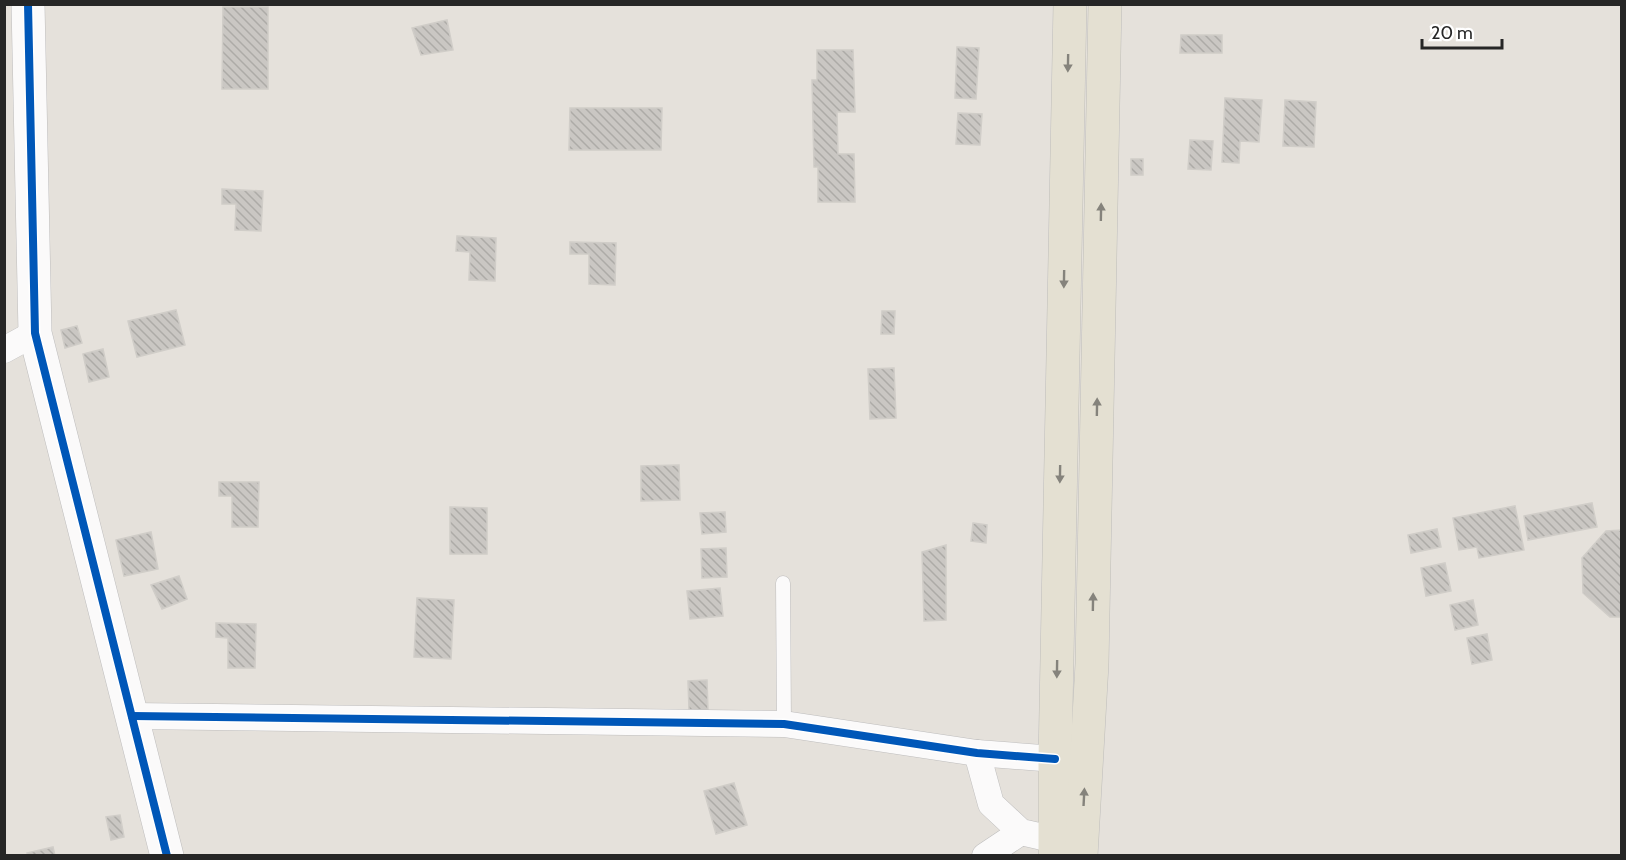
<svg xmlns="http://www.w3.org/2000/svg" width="1626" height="860" font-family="Cabin,sans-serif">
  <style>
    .building { fill: url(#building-back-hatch); stroke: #d0cdc8; stroke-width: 1.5 }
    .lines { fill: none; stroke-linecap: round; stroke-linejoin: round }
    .service-casing { stroke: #bebdbd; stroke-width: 15 }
    .minor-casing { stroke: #bebdbd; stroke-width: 27 }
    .tertiary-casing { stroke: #bebdbd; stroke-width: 34 }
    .primary-casing { stroke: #bebdbb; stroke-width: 34 }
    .service { stroke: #fbfafa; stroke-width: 14 }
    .minor { stroke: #fbfafa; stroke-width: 26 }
    .tertiary { stroke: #fbfafa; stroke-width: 33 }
    .primary { stroke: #e4e0d2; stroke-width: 33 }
    .cycleway-casing { stroke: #fff; stroke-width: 11 }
    .cycleway { stroke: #0057b8; stroke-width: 8 }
    .oneway { fill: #85837c }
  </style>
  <defs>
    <pattern id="building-back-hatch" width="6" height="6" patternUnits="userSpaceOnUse" patternTransform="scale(1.5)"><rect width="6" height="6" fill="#cac7c3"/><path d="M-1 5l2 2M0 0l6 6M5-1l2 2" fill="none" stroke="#adaba7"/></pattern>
  </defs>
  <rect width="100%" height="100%" fill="#e5e1db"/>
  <g class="building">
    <path d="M 223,7 L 268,7 L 268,89 L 222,89 Z"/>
    <path d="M 447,20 L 453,50 L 421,55 L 412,28 Z"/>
    <path d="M 1181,35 L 1222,35 L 1222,53 L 1180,53 Z"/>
    <path d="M 957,47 L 979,48 L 976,99 L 955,98 Z"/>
    <path d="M 817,50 L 853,50 L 855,112 L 837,112 L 838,154 L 854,154 L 855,202 L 818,202 L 818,167 L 814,167 L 812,80 L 817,80 Z"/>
    <path d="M 1225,98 L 1262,100 L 1259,142 L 1240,141 L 1239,163 L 1222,162 Z"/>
    <path d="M 1285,100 L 1316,102 L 1314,147 L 1283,146 Z"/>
    <path d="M 570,108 L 662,108 L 661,150 L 569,150 Z"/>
    <path d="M 958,113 L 982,114 L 980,145 L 956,144 Z"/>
    <path d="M 1190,140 L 1213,141 L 1211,170 L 1188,169 Z"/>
    <rect x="1131" y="159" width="12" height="16"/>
    <path d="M 222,189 L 263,191 L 261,231 L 235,230 L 236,204 L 222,204 Z"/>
    <path d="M 457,236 L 496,238 L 495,281 L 469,280 L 470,252 L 456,251 Z"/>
    <path d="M 570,242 L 616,243 L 615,285 L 589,284 L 589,254 L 570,254 Z"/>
    <path d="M 176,310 L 185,345 L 137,357 L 128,321 Z"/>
    <path d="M 882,311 L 895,311 L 894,334 L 881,334 Z"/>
    <path d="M 77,326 L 82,343 L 65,348 L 61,330 Z"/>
    <path d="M 103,349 L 109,377 L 89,382 L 83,354 Z"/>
    <path d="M 894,368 L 896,418 L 870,419 L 868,369 Z"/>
    <path d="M 679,465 L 680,500 L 641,501 L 641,466 Z"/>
    <path d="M 219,482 L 259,482 L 258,527 L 232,527 L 232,496 L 219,496 Z"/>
    <path d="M 1592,503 L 1597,527 L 1528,540 L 1524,516 Z"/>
    <path d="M 1515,506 L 1524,550 L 1479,558 L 1477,547 L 1459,550 L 1453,518 Z"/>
    <path d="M 450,507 L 487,508 L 487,554 L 450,554 Z"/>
    <path d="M 725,512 L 726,532 L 702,534 L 700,513 Z"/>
    <path d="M 973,523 L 987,525 L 986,543 L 971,541 Z"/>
    <path d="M 1437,529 L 1441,547 L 1411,553 L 1408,535 Z"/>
    <path d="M 1622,530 L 1622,617 L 1610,617 L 1583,593 L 1582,558 L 1606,531 Z"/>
    <path d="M 151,532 L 158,569 L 124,576 L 116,540 Z"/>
    <path d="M 946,545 L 946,620 L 924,621 L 922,552 Z"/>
    <path d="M 726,548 L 727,577 L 702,578 L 701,549 Z"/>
    <path d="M 1445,563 L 1451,591 L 1426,596 L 1421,568 Z"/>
    <path d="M 179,576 L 187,599 L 162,609 L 151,585 Z"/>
    <path d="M 720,588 L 723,616 L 690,619 L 687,591 Z"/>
    <path d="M 417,598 L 454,600 L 451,659 L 414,657 Z"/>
    <path d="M 1473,600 L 1478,625 L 1455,630 L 1450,605 Z"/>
    <path d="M 216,623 L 256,624 L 255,668 L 228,668 L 228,638 L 216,637 Z"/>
    <path d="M 1487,634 L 1492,660 L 1472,664 L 1467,638 Z"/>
    <path d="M 707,680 L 708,710 L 689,710 L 688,681 Z"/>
    <path d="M 734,783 L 747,825 L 716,834 L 704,791 Z"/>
    <path d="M 120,815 L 124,837 L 111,840 L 106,817 Z"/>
    <path d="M 53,847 L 55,856 L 28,856 L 27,853 Z"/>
  </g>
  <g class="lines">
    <g class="service-casing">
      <path id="service" d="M 783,583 L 784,724"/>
    </g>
    <g class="minor-casing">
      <g id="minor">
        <path d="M 4,350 L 35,333"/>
        <path d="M 132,716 L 784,724 L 977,753 L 1055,759"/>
        <path d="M 977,753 L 991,804 L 1021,832 L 1056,840"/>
        <path d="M 985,856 L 1021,832"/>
      </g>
    </g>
    <g class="tertiary-casing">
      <path id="tertiary" d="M 28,4 L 35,333 L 167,856"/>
    </g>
    <g class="primary-casing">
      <g id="primary">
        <path d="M 1055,856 L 1055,759 L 1070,4"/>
        <path d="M 1081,856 L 1092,664 L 1105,4"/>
      </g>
    </g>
    <use href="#service" class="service"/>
    <use href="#minor" class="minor"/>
    <use href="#tertiary" class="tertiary"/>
    <use href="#primary" class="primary"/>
    <g class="cycleway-casing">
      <g id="cycleway">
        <path d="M 28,4 L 35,333 L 167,856"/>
        <path d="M 132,716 L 784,724 L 977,753 L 1055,759"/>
      </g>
    </g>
    <use href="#cycleway" class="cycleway"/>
  </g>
  <defs><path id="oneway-solid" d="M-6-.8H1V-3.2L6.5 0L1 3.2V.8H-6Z" transform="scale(1.5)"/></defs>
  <g class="oneway">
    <use href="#oneway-solid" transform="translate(1068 63) rotate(91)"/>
    <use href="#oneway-solid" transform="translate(1101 212) rotate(-89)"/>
    <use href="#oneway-solid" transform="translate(1064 279) rotate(91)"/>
    <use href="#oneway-solid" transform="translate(1097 407) rotate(-89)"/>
    <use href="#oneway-solid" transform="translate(1060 474) rotate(91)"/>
    <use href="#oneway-solid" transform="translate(1093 602) rotate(-89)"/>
    <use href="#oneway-solid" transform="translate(1057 669) rotate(91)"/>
    <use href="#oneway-solid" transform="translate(1084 797) rotate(-87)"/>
  </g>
  <rect width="1626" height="860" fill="none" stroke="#262626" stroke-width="12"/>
  <path d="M1422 39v9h80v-9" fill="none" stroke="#262626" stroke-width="3"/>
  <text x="1431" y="39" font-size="18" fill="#262626" stroke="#ffffff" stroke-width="4.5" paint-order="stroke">20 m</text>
</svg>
